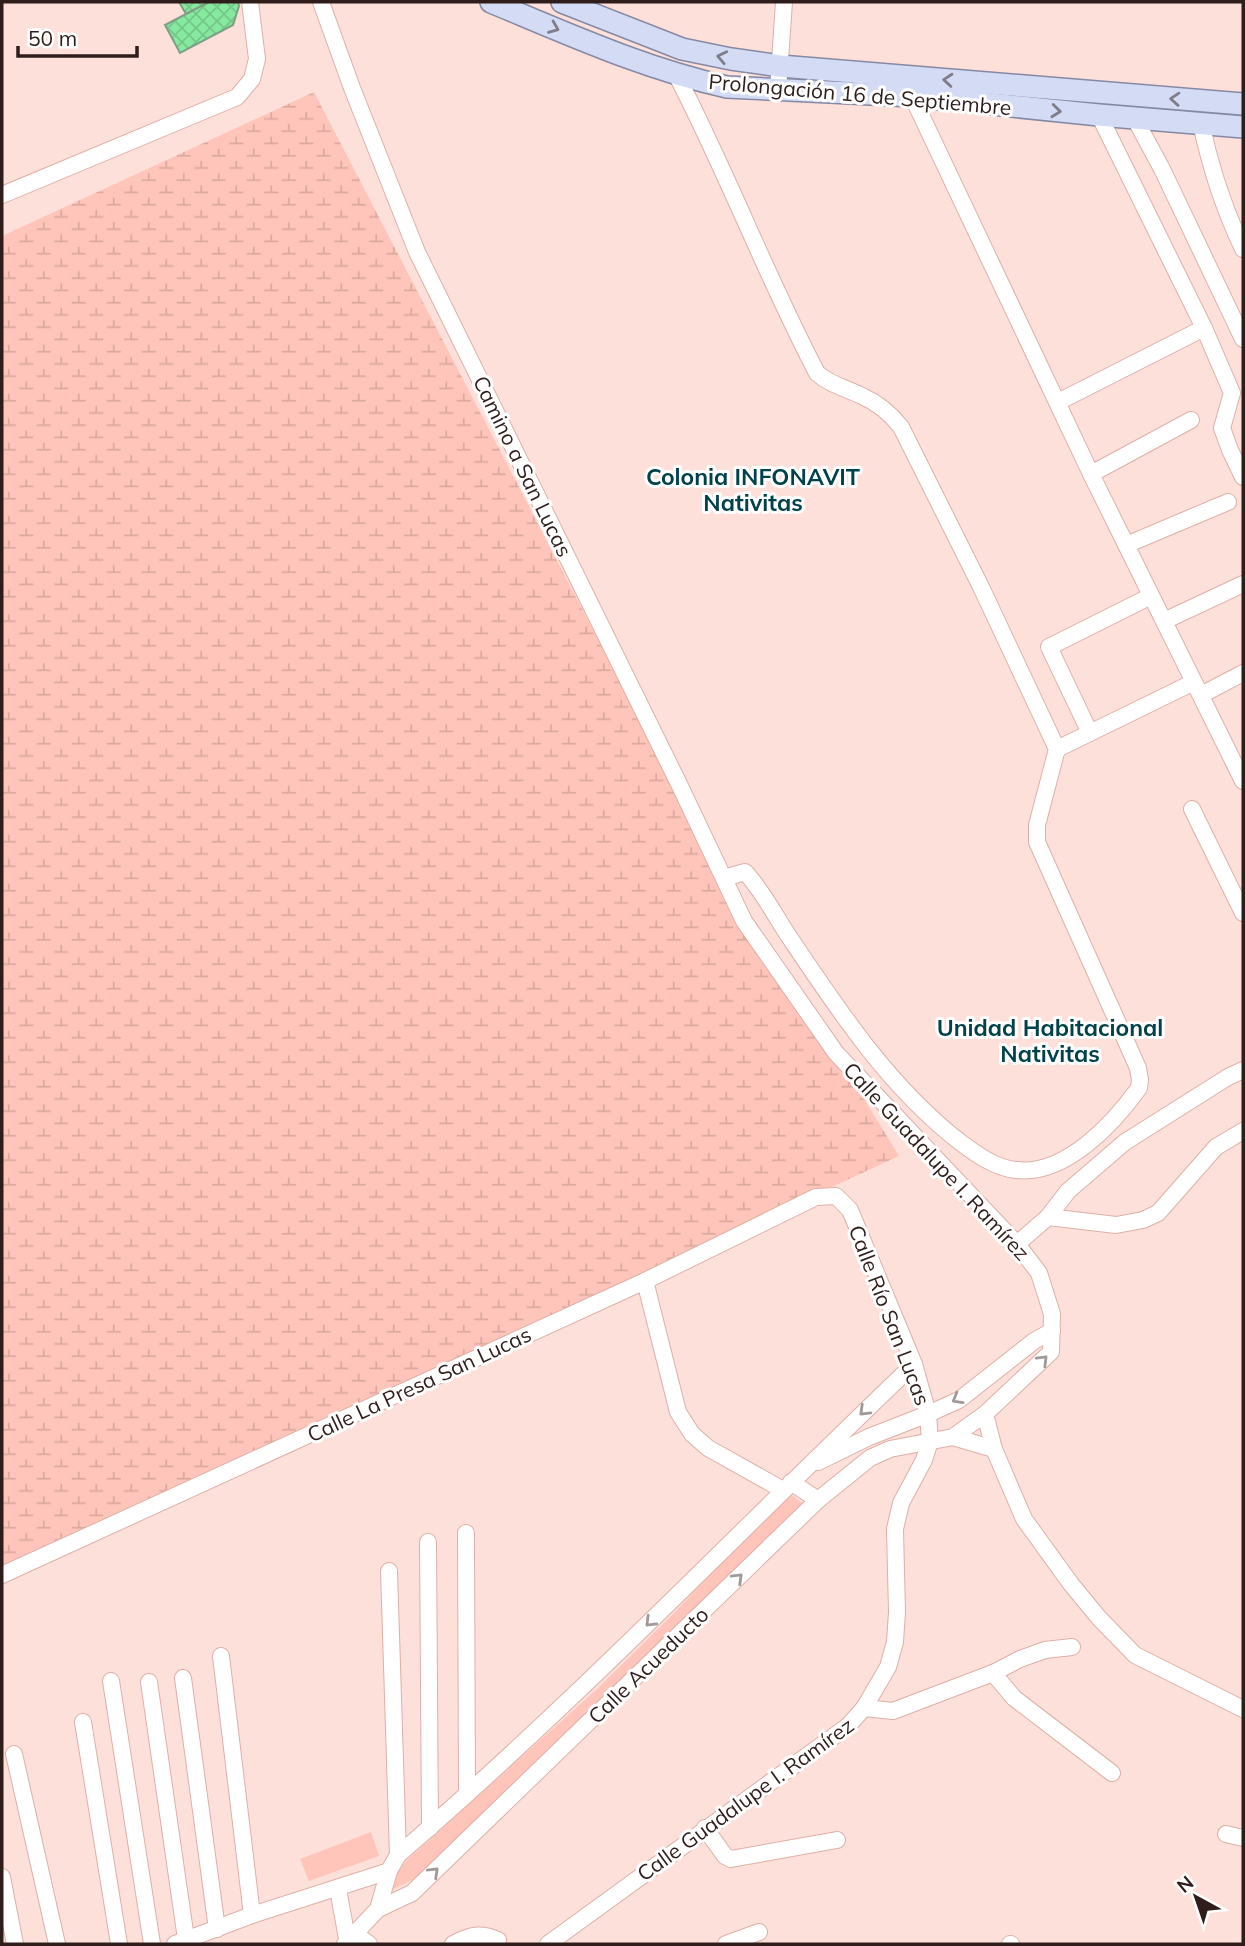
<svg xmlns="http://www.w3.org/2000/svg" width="1245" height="1946" font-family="Mulish,sans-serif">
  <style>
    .green { fill: #ffc5ba }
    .wetland { fill: url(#wetland-marsh) }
    .building { fill: url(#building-cross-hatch); stroke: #7da085; stroke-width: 2 }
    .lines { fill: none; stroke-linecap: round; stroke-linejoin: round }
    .minor-casing { stroke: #deafa6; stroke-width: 18 }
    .major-casing { stroke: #8689a4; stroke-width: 24 }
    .minor { stroke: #fff; stroke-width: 16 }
    .major { stroke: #d3dbf5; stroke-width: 21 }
    .oneway { stroke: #807c88 }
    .oneway2 { stroke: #a19998 }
    .labels { text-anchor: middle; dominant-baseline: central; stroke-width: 6; stroke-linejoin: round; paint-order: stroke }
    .street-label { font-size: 21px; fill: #2e1d1a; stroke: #fff }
    .neighbourhood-label { font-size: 23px; font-weight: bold; fill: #00414a; stroke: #fff }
  </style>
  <defs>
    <pattern id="wetland-marsh" width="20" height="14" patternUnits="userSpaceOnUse" patternTransform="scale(1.75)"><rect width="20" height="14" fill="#ffc5ba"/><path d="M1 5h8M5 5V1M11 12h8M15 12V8" fill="none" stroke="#dba99f"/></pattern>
    <pattern id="building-cross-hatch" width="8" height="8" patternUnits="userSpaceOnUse" patternTransform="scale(1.75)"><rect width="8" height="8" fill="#86e9a0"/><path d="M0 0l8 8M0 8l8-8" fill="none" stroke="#74c789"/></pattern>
  </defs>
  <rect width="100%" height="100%" fill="#fee0da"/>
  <g class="green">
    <path d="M 788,1492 L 807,1507 L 423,1875 L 391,1890 L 399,1869 L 407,1860 L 597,1689 L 670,1617 Z"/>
    <path d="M 371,1832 L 379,1856 L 309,1881 L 300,1859 Z"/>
  </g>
  <path class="wetland" d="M 314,92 L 744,921 L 836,1053 L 899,1156 L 2,1570 L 2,236 Z"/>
  <g class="building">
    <path d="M 179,2 L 209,2 L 186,14 Z"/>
    <path d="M 209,2 L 238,2 L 239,6 L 233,25 L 180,53 L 165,25 Z"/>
  </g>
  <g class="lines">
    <g class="minor-casing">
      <g id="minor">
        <path d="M 321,2 L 352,88 L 417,252 L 679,784 L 744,921 L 836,1053 L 1017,1244 L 1039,1273 L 1052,1314 L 1051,1352 L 985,1414 L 953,1437 L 890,1449 L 870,1458 L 818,1500 L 412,1893 L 378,1909 L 345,1944"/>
        <path d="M 676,74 C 727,172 766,276 817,373 C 830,385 846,388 862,396 C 878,403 890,413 901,427 L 981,587 L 1057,749 L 1037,825 L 1037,842 L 1138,1068 L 1140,1080 L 1139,1088 C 1113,1124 1065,1176 1016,1170 C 995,1168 976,1154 960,1142 C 889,1087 839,1011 790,938 C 775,916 763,891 745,872 L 724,878"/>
        <path d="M 778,90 L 784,2"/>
        <path d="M 912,96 L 1091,474 L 1243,781"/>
        <path d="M 1099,115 L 1204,328 L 1232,393 L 1222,428 L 1230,450 L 1243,477"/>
        <path d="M 1135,119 L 1162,169 L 1243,339"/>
        <path d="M 1201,123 C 1210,166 1224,209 1243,249"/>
        <path d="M 2,195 L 237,97 L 252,79 L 257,59 L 250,2"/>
        <path d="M 1058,402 L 1204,328"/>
        <path d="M 1091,474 L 1191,420"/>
        <path d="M 1126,545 L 1228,502"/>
        <path d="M 1164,621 L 1243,584"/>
        <path d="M 1201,695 L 1243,673"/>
        <path d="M 1090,733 L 1049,647 L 1151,596"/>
        <path d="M 1057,749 L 1194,682"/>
        <path d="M 1192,809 L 1243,913"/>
        <path d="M 1048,1217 L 1116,1225 L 1143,1220 L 1158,1213 L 1216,1147 L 1243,1131"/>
        <path d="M 1017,1244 L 1048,1217 L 1068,1191 L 1125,1142 L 1228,1077 L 1243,1070"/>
        <path d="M 645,1281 L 678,1412 L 692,1434 L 708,1448 L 783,1490"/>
        <path d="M 985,1414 L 994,1449 L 1024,1519 L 1071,1584 L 1099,1618 L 1135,1655 L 1243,1709"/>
        <path d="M 953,1437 L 994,1449"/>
        <path d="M 818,1462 L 869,1437 L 928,1414 L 959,1400 L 1034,1341 L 1052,1331"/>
        <path d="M 791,1482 L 818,1500"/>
        <path d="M 466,1533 L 467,1793"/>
        <path d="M 428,1542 L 430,1828"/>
        <path d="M 389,1571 L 398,1855"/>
        <path d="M 2,1575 L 645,1281 L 816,1197 L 836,1196 L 850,1210 L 914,1364 L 928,1414 L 930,1441 L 924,1460 L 901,1503 L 895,1529 L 897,1612 L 895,1642 L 888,1667 L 864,1708 L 848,1726 L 548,1944"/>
        <path d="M 221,1656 L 252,1915"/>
        <path d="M 993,1673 L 1014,1698 L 1112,1773"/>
        <path d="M 183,1678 L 217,1929"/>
        <path d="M 111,1681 L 152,1944"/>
        <path d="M 149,1682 L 186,1939"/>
        <path d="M 864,1708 L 893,1711 L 993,1673 L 1020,1659 L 1045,1650 L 1072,1647"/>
        <path d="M 83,1722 L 119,1944"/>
        <path d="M 14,1754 L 57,1944"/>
        <path d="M 705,1828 L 725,1856 L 731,1859 L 837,1840"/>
        <path d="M 1226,1834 L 1243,1838"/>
        <path d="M 2,1877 L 15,1944"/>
        <path d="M 338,1889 L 348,1944"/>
        <path d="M 378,1909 L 389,1871 L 398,1855 C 578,1700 742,1528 914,1364"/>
        <path d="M 355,1934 L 369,1944"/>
        <path d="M 175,1944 L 252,1915 L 389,1871"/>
        <path d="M 453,1944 C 470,1935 480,1932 498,1940"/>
        <path d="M 726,1944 L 759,1932"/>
        <path d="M 1010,1944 L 1011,1944"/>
      </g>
    </g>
    <g class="major-casing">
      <g id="major">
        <path d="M 491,2 C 568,34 645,69 727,87 L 912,96 L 1099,115 L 1243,127"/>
        <path d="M 562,2 L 682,49 L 731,59 L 780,66 L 1243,104"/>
      </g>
    </g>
    <use href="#minor" class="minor"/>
    <use href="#major" class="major"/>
  </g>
  <defs><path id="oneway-chevron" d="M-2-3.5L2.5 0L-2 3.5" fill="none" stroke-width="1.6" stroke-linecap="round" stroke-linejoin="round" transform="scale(1.75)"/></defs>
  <g class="oneway">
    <use href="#oneway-chevron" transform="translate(554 28) rotate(22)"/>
    <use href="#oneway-chevron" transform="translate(722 57) rotate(-168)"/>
    <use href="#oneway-chevron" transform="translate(948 80) rotate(-175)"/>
    <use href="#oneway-chevron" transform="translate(1175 99) rotate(-176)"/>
    <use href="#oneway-chevron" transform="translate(1056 111) rotate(6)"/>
  </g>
  <g class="oneway2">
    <use href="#oneway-chevron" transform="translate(1043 1360) rotate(-45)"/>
    <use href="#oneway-chevron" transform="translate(957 1399) rotate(150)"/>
    <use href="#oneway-chevron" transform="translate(864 1411) rotate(136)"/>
    <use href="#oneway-chevron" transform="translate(738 1578) rotate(-44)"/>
    <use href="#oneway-chevron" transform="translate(650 1622) rotate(135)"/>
    <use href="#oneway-chevron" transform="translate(434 1872) rotate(-44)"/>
  </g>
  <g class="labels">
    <g class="street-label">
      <text transform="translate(860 94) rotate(5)">Prolongación 16 de Septiembre</text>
      <text transform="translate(523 466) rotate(64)">Camino a San Lucas</text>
      <text transform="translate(937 1161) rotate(47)">Calle Guadalupe I. Ramírez</text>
      <text transform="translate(890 1315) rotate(69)">Calle Río San Lucas</text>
      <text transform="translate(419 1384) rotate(-25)">Calle La Presa San Lucas</text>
      <text transform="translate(648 1665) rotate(-44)">Calle Acueducto</text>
      <text transform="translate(745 1799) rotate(-36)">Calle Guadalupe I. Ramírez</text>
    </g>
    <g class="neighbourhood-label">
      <text x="753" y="476">Colonia INFONAVIT<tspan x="753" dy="26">Nativitas</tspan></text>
      <text x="1050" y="1027">Unidad Habitacional<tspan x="1050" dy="26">Nativitas</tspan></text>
    </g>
  </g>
  <rect width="1245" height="1946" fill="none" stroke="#2e1d1a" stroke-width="7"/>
  <g transform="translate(1196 1897) rotate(320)" stroke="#ffffff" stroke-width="5" paint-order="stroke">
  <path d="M0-5L12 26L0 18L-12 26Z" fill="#2e1d1a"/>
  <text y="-10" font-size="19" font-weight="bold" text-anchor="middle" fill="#2e1d1a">N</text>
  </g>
  <path d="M18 46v10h119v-10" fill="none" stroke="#2e1d1a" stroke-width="3.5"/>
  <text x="28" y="46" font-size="21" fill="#2e1d1a" stroke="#ffffff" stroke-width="5" paint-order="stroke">50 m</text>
</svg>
